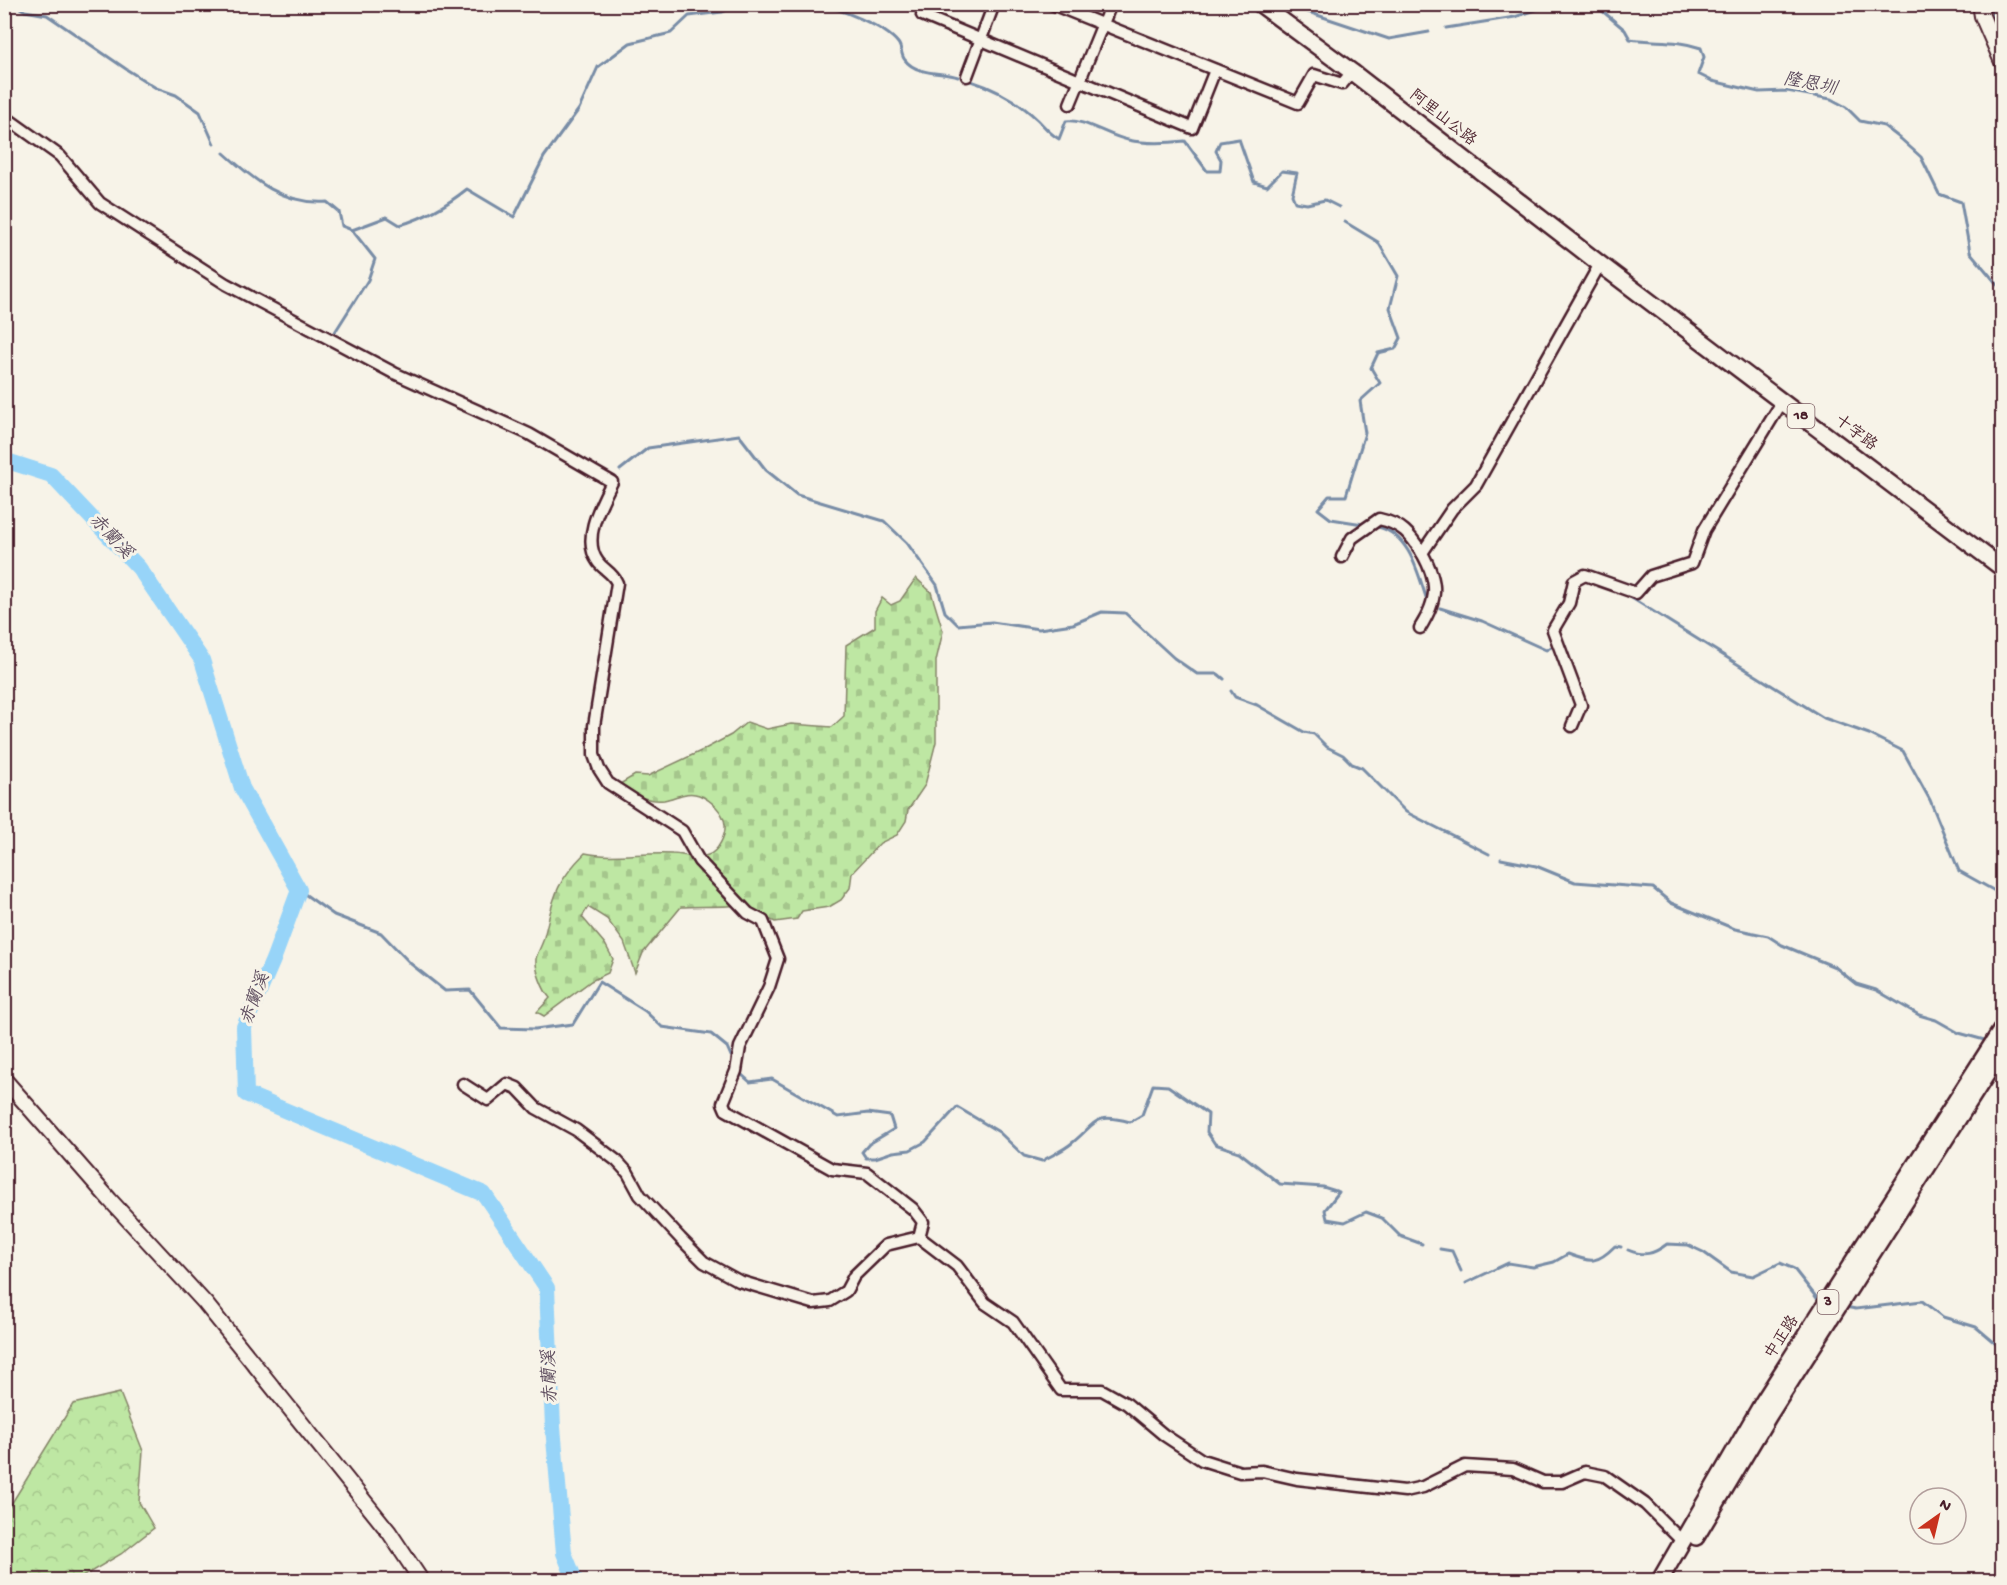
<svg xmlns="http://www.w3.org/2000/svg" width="2007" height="1585" font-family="'Gochi Hand','LXGW WenKai TC',sans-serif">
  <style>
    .forest { fill: url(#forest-crowns); stroke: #848367; stroke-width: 1.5 }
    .cemetery { fill: url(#cemetery-stones); stroke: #848367; stroke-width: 1.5 }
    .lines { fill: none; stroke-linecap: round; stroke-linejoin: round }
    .stream { stroke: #788ca6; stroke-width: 3 }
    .river { stroke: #97d4f8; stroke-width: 16 }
    .street-casing { stroke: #4a1f2b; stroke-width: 15 }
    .secondary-casing { stroke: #4a1f2b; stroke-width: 18 }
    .primary-casing { stroke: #4a1f2b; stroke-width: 20 }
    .street { stroke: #f7f3e8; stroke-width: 10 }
    .secondary { stroke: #f7f3e8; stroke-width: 14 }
    .primary { stroke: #f7f3e8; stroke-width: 15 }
    .labels { text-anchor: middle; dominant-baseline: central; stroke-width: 6; stroke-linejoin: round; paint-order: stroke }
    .shield { fill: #f7f3e8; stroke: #7e5f64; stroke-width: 1.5 }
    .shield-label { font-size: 15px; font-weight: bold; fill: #4a1f2b }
    .street-label { font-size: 16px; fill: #4a1f2b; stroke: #f7f3e8 }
    .water-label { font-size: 18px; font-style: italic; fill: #5d4c5e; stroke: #f7f3e8 }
  </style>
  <defs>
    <pattern id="forest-crowns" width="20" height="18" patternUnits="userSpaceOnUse" patternTransform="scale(1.5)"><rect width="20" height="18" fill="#bee7a3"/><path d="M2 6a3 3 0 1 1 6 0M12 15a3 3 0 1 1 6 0" fill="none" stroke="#a5c68c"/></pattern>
    <pattern id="cemetery-stones" width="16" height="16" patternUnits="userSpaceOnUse" patternTransform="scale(1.5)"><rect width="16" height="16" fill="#bee7a3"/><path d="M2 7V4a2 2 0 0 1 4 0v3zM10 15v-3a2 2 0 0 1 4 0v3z" fill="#a5c68c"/></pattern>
  </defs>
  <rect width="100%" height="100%" fill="#f7f3e8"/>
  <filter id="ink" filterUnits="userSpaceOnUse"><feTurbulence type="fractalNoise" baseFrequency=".0167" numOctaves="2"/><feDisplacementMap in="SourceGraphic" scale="12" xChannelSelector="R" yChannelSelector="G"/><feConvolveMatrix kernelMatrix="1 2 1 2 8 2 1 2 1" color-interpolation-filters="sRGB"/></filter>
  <g filter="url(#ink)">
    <path class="forest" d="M 120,1393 L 143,1451 L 139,1502 L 154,1528 L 121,1554 L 77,1580 L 5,1580 L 5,1514 L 73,1404 Z"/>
    <path class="cemetery" d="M 916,578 L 931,592 L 943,631 L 936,661 L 936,742 L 925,785 L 908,810 L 906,821 L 897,835 L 880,843 L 852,873 L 850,888 L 841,900 L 829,907 L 802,911 L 797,919 L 775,922 L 738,905 C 732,907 692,906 681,907 L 643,953 L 635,973 L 624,942 L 607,919 L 588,907 L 582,917 L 605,944 L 613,959 L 608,973 L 591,981 L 544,1016 L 537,1012 L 550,998 C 543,990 535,970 536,959 C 537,953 541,947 543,941 C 554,900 552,886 585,853 C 613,859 643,852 672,854 C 684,854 696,860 708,855 C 718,852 726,835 725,825 C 724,812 711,800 699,795 C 687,790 676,798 664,800 C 648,802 629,793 615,787 L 635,775 L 648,776 L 703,750 L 731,735 L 747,722 L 767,729 L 791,724 L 832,727 L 844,716 L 846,645 L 875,627 L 875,611 L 882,598 L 891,605 L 900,601 Z"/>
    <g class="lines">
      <g class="stream">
        <path d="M 14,4 L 25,11 L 47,15 L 126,69 L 156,88 L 176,95 L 200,112 L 214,144"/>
        <path d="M 817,4 C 838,8 885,26 898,43 C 902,48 901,56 905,60 C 916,75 942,72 958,77"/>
        <path d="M 1298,4 L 1305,11 L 1389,39 L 1429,32"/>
        <path d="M 1594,4 L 1625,30 L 1630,39 C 1657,43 1675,39 1701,48 L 1704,57 L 1698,74 L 1712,81 L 1759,92 L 1787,91 L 1831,99 L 1846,107 L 1860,121 L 1884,126 L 1901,139 L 1921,157 L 1939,194 L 1961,202 L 1970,252 L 2002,290"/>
        <path d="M 1989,4 L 2002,40"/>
        <path d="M 1446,28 L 1515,17 L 1553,4"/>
        <path d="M 971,81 C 996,89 1019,102 1038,120 C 1045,127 1049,133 1059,139 L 1066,121 C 1083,118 1110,137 1128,140 C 1146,144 1168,143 1185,141 L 1207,171 L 1220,171 L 1221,160 L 1216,151 L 1220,142 L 1239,139 L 1254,182 L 1267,186 L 1282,171 L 1297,173 L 1292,195 L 1295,202 L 1307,204 L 1325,200 L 1339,207"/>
        <path d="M 224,153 C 255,181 284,205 327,202 L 339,212 L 342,226 L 352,230 L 387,217 L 400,225 C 424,218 447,205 467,189 L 514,217 L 544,157 L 579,109 L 598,67 L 630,43 L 671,33 L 689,16 L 722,12 L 741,4"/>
        <path d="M 1345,222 L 1378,242 L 1398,276 L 1390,308 L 1401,338 L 1395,349 L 1378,353 L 1371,368 L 1380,383 L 1360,401 L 1365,433 L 1346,496 L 1329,496 L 1318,509 L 1331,519 L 1363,524"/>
        <path d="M 335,332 L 368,280 L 375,259 L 352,230"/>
        <path d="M 620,470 L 648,448 L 739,435 L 766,470 L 797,495 L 884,521 L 907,543 L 937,585 L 945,612 L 958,625 L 992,622 L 1039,629 L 1073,624 L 1102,612 L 1125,613 L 1174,658 L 1197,674 L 1218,674 L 1224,679"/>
        <path d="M 1378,527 C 1411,535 1418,575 1428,603"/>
        <path d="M 1630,597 L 1824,718 L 1869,734 L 1903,751 L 1930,800 L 1959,871 L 2002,895"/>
        <path d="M 1440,608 L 1482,621 L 1546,650 L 1555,645"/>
        <path d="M 1231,691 L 1235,697 L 1257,705 L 1304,732 L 1314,734 L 1327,747 L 1343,755 L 1352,764 L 1362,768 L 1406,812 L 1489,854"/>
        <path d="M 1501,859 L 1536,866 L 1575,882 L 1653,888 L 1671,903 L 1735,929 L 1768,936 L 1782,945 L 1835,967 L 1856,984 L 1876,990 L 1919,1015 L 1936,1020 L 1959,1033 L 1988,1041"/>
        <path d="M 299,890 L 334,915 L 381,933 L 411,964 L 445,991 L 470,990 L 501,1028 L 535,1029 L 573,1024 L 599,982 L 645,1011 L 662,1027 L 711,1034 L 727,1047 L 731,1056"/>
        <path d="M 741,1074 L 750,1082 L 772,1079 L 838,1117 L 868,1113 L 890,1116 L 894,1129 L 869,1144 L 862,1152 L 866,1158 L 875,1158 L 893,1152 L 910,1150 L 925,1142 L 957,1107 L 999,1132 L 1024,1156 L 1042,1161 C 1052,1155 1064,1150 1072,1143 C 1097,1123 1093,1112 1130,1122 L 1142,1115 L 1153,1085 L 1168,1086 L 1208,1114 L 1207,1132 L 1215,1144 L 1239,1152 L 1280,1184 L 1323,1187 L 1339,1192 L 1325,1210 L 1327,1219 L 1345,1222 L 1366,1212 L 1382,1218 L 1400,1236 L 1422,1244"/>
        <path d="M 1440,1249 L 1452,1251 L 1461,1271"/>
        <path d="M 1628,1250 C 1644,1257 1654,1254 1667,1244 L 1688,1245 L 1703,1252 L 1731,1272 L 1753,1276 L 1780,1263 L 1794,1269 L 1820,1302"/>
        <path d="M 1466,1283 L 1508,1263 L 1533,1267 L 1554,1262 L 1568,1254 C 1591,1263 1597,1264 1615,1246 L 1621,1247"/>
        <path d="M 1845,1307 L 1856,1309 L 1922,1301 L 1943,1317 L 1976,1327 L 2002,1349"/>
      </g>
      <path class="river" d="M 4,460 L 51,475 L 139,568 L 202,660 L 242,788 L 299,890 L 273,960 L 244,1027 L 246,1094 L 484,1194 L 547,1288 L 553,1427 L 564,1553 L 575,1580"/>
      <g class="street-casing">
        <g id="street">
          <path d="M 1052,4 L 1298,103 L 1314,75 L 1342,84 L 1352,72"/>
          <path d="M 922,15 L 1192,128 L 1215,70"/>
          <path d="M 967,76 L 994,4"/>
          <path d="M 1070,104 L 1111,4"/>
          <path d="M 4,116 L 60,156 L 100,203 L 226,284 L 394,373 L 529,434 L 612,482 C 601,504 581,539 598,562 C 604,570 613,573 617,583 L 594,726 L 594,755 L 599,769 L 608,783 L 682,831 L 699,861 L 748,913 L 763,921 L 778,959 L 769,987 L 740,1047 L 736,1071 L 723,1103 L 726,1110 L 832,1169 L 867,1173 L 913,1209 L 923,1222 L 919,1237 L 957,1266 L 985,1303 L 1013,1322 L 1061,1390 L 1102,1390 L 1127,1404 L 1164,1435 L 1202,1460 L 1240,1472 L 1262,1471 L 1297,1479 L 1405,1491 L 1423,1487 L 1465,1466 L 1513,1469 L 1543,1482 L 1562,1482 L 1585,1472 L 1605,1476 L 1645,1504 L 1683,1542"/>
          <path d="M 1342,557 L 1352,538 L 1379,519 C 1402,524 1410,534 1422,553 L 1452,509 L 1476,485 L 1600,264"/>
          <path d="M 1420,628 C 1438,599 1439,583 1422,553"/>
          <path d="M 1572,726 L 1581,705 L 1553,630 L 1569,603 L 1574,581 L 1585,575 L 1636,593 L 1651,576 L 1692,563 L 1704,530 L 1782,402"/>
          <path d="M 463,1084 L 488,1100 L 507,1084 L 517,1088 L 536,1108 L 576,1130 L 617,1161 L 628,1173 L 640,1195 L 681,1239 L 704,1262 L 739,1281 L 813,1303 L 830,1301 L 846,1291 L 854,1276 L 886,1245 L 919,1237"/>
        </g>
      </g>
      <g class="secondary-casing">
        <g id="secondary">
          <path d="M 1980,4 L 1982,16 L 2002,62"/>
          <path d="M 4,1079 L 110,1200 L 205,1303 L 389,1532 L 421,1580"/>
        </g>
      </g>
      <g class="primary-casing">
        <g id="primary">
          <path d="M 1260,4 L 1352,72 L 1600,264 L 2002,568"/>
          <path d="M 1696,1537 L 1769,1415 L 2002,1050"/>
          <path d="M 1660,1580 L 1763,1402 L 2002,1029"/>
        </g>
      </g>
      <use href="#street" class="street"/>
      <use href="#secondary" class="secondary"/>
      <use href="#primary" class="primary"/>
    </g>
  </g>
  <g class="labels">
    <g class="shield">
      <rect x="1787.5" y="404" width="27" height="24" rx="4.5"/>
      <rect x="1817.5" y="1290" width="21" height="24" rx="4.5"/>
    </g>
    <g class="shield-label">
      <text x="1801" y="416">18</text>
      <text x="1828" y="1302">3</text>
    </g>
    <g class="street-label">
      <text transform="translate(1442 119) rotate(38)">阿里山公路</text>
      <text transform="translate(1855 434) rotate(37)">十字路</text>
      <text transform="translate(1783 1338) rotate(-57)">中正路</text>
    </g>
    <g class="water-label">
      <text transform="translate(1810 85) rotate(11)">隆恩圳</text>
      <text transform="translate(110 537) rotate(47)">赤蘭溪</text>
      <text transform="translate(256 999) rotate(-70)">赤蘭溪</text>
      <text transform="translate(551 1377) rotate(-92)">赤蘭溪</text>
    </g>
  </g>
  <rect width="2007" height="1585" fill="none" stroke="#f7f3e8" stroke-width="24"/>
  <rect x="12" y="12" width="1983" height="1561" fill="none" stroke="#4a1f2b" stroke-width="2" filter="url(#ink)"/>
  <g transform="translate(1938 1516) rotate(34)"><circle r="28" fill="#f7f3e8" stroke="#b29e9c" stroke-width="1.5"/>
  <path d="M0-4.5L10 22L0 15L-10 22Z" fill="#c8321e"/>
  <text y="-9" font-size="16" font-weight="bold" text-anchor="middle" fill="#4a1f2b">N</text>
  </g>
</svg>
